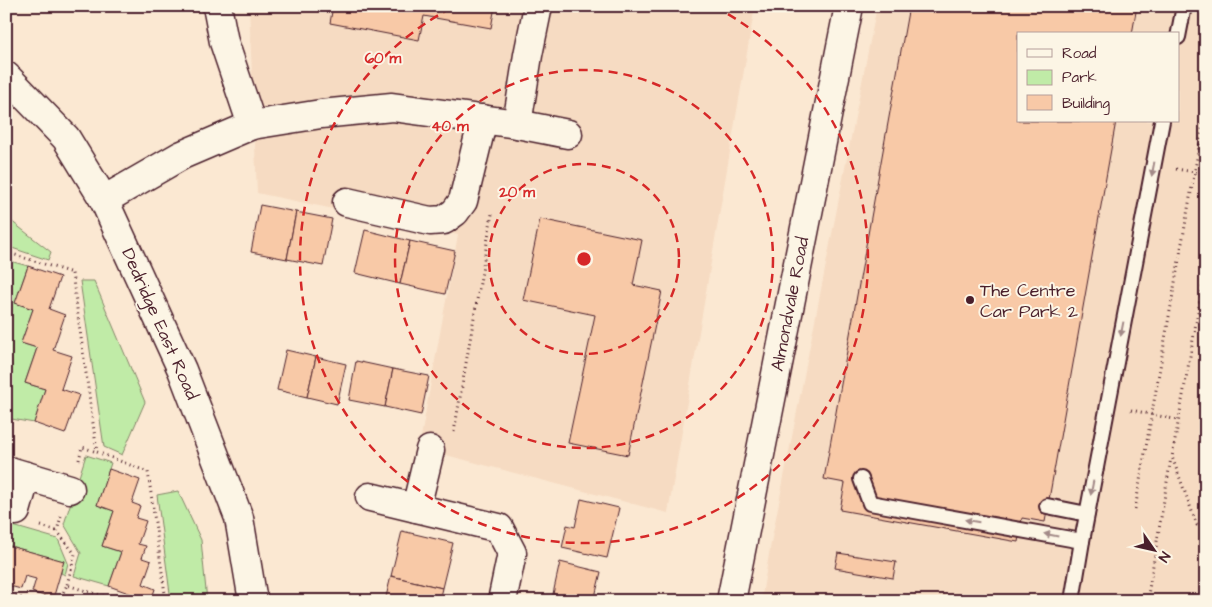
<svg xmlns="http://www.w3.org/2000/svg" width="1212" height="607" font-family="'Architects Daughter',sans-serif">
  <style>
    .built { fill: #f6dbc2; fill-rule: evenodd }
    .green { fill: #c0eba7; stroke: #858569 }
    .building { fill: #f8c9a7; stroke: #4a1f2b }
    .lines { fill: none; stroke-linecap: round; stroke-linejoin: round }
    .lane-casing { stroke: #4a1f2b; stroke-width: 18 }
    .street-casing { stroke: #4a1f2b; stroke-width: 31 }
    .secondary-casing { stroke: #4a1f2b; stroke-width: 31 }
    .path { stroke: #4a1f2b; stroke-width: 3; stroke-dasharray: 1 4; stroke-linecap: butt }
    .lane { stroke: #fcf5e5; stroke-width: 14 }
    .street { stroke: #fcf5e5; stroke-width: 28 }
    .secondary { stroke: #fcf5e5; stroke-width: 28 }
    .oneway { fill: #a38a88 }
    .ring { fill: none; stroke: #d62828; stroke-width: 2.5; stroke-dasharray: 9 6 }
    .poi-dot { fill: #4a1f2b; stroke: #fcf5e5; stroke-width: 2 }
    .labels { text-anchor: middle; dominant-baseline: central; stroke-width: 4; stroke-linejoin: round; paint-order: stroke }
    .poi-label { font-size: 18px; fill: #4a1f2b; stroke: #fcf5e5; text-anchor: start }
    .street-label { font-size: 18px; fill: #4a1f2b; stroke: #fcf5e5 }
    .centre { fill: #d62828; stroke: #fcf5e5; stroke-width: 2.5 }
    .ring-label { font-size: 15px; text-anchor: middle; font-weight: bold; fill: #d62828; stroke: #fcf5e5; stroke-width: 4; stroke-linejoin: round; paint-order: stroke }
  </style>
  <rect width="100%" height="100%" fill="#fbe8d2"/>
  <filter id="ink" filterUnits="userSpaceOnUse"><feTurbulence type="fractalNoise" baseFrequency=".02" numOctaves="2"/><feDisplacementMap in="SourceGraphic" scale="10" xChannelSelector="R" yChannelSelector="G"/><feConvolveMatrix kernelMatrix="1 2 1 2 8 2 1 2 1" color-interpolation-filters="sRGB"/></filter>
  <g filter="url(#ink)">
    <g class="built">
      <path d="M 249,6 L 755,6 L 668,513 L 419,448 L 458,235 L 257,193 Z"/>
      <path d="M 877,6 L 1206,6 L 1206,601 L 761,601 L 771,543 ZM 1018,34 L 1178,34 L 1178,121 L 1018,121 Z"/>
    </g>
    <g class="green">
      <path d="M 6,217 L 51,252 L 48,260 L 6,246 Z"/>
      <path d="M 6,260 L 28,266 L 15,303 L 33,309 L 21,343 L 37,348 L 25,383 L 45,389 L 34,423 L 6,418 Z"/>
      <path d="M 80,281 L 94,281 L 145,402 L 122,455 L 104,447 Z"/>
      <path d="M 86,455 L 111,463 L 97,505 L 114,511 L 102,546 L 121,552 L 109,586 L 74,576 L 81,553 L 64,524 Z"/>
      <path d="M 178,491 L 201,540 L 207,601 L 171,601 L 157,495 Z"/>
      <path d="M 6,524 L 58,539 L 68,563 L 65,575 L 61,573 L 63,561 L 6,545 Z"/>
    </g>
    <g class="building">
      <path d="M 333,6 L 495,6 L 491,28 L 424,16 L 419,40 L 330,23 Z"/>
      <path d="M 909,6 L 1137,6 L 1132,34 L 1018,34 L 1018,121 L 1116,121 L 1045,522 L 1022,518 L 1018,542 L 840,510 L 845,483 L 824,479 Z"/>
      <path d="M 260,205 L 296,212 L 287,259 L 251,252 Z"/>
      <path d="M 296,212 L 332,219 L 323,266 L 287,259 Z"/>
      <path d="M 540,219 L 642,240 L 633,285 L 662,291 L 628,455 L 568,443 L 595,315 L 523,300 Z"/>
      <path d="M 365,230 L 410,241 L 400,284 L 355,273 Z"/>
      <path d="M 410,241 L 455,251 L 445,294 L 400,284 Z"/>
      <path d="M 28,266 L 60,277 L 49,309 L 65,315 L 53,350 L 72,356 L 61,389 L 79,395 L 65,434 L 34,423 L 45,389 L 25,383 L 37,348 L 21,343 L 33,309 L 15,303 Z"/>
      <path d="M 286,350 L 316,357 L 307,397 L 277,390 Z"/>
      <path d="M 316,357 L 346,364 L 337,404 L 307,397 Z"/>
      <path d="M 356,361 L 393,369 L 385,407 L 349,400 Z"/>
      <path d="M 393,369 L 429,376 L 421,415 L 385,407 Z"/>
      <path d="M 109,469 L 140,480 L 132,503 L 140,506 L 136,518 L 146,521 L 138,544 L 146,546 L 142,558 L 151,561 L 143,584 L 155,589 L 151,601 L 109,586 L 121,552 L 102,546 L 114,511 L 97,505 Z"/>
      <path d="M 581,499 L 619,508 L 607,558 L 562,548 L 567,525 L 575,527 Z"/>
      <path d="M 402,531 L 453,543 L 442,588 L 391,576 Z"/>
      <path d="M 6,545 L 64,561 L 53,599 L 32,592 L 36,579 L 25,576 L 21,589 L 6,585 Z"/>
      <path d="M 838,553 L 896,562 L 893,578 L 835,568 Z"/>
      <path d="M 560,562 L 601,572 L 594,601 L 583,601 L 553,594 Z"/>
      <path d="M 391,576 L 442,588 L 439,601 L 385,601 Z"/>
      <path d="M 553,594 L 583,601 L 551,601 Z"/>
    </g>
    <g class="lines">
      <g class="lane-casing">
        <g id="lane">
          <path d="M 1178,37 L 1184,6"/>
          <path d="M 861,479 L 870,503 L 1082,541"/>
          <path d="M 1047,506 L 1087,514"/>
          <path d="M 1072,601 L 1082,541 L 1162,121"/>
        </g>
      </g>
      <g class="street-casing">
        <g id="street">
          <path d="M 217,6 L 224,42 L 252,125"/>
          <path d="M 517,124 L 528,55 L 538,6"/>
          <path d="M 104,200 L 182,155 L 252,125 L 321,114 L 392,107 L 517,124 L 568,134"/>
          <path d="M 347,202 L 430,221 L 444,220 L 455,212 L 463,201 L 483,119"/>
          <path d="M 6,470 L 70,489"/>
          <path d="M 370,497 L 499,528 L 512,553 L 502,601"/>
          <path d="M 416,508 L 430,450"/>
          <path d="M 16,511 L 26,476"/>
        </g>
      </g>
      <g class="secondary-casing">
        <g id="secondary">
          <path d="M 6,76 L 66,138 L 104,200 L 182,370 L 239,518 L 253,601"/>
          <path d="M 731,601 L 849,6"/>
        </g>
      </g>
      <g class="path">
        <path d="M 1176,169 L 1206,174"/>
        <path d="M 6,252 L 72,273 L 97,452 L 148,472 L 166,601"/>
        <path d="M 1206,267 L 1172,457 L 1197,525 L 1206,527"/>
        <path d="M 1131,410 L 1178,420"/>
        <path d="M 454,432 L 492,214"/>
        <path d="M 79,460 L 82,447 L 97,452"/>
        <path d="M 1135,509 L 1206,107"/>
        <path d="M 61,516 L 57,531 L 75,554 L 67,585"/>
        <path d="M 41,526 L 57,531"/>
        <path d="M 6,593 L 32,601"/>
        <path d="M 59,601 L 67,585 L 119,601"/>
        <path d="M 1147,601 L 1171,458"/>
      </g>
      <use href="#lane" class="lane"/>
      <use href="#street" class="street"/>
      <use href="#secondary" class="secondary"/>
    </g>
    <defs><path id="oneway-solid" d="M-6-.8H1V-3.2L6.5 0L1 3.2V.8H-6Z" transform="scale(1.25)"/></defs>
    <g class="oneway">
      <use href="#oneway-solid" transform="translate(1153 169) rotate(101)"/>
      <use href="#oneway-solid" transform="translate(1122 329) rotate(101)"/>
      <use href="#oneway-solid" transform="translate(1092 488) rotate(101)"/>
      <use href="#oneway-solid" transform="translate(972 521) rotate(-170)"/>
      <use href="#oneway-solid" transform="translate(1051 535) rotate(-169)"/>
    </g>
  </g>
  <g class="ring">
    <circle cx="584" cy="259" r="95"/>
    <circle cx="584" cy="259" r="189"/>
    <path d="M715 7A284 284 0 1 1 453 7"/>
  </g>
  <circle class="poi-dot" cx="970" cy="300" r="5"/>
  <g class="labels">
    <g class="poi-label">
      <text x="980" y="290">The Centre<tspan x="980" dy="21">Car Park 2</tspan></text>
    </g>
    <g class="street-label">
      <text transform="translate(790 304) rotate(-79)">Almondvale Road</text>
      <text transform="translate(160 324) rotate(66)">Dedridge East Road</text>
    </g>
  </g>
  <circle cx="584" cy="259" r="8" class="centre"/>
  <g class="ring-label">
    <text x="383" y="63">60 m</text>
    <text x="450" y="131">40 m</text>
    <text x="517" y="197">20 m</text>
  </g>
  <rect width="1212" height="607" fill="none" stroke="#fcf5e5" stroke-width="25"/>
  <rect x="12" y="12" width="1187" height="582" fill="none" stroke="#4a1f2b" stroke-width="2" filter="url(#ink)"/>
  <rect x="1017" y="32" width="162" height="90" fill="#fcf5e5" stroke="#b59f9b"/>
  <rect x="1027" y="49" width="25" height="8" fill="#fcf5e5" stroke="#b59f9b"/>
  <text x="1062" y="58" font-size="15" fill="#4a1f2b">Road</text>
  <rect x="1027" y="70" width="25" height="15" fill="#c0eba7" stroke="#b59f9b"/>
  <text x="1062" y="82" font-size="15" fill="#4a1f2b">Park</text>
  <rect x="1027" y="95" width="25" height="15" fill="#f8c9a7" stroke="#b59f9b"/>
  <text x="1062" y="108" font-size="15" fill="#4a1f2b">Building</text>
  <g transform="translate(1154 550) rotate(124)" stroke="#fcf5e5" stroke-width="4" paint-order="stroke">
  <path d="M0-4L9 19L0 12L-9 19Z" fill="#4a1f2b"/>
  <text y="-8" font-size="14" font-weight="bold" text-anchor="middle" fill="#4a1f2b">N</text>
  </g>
</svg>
